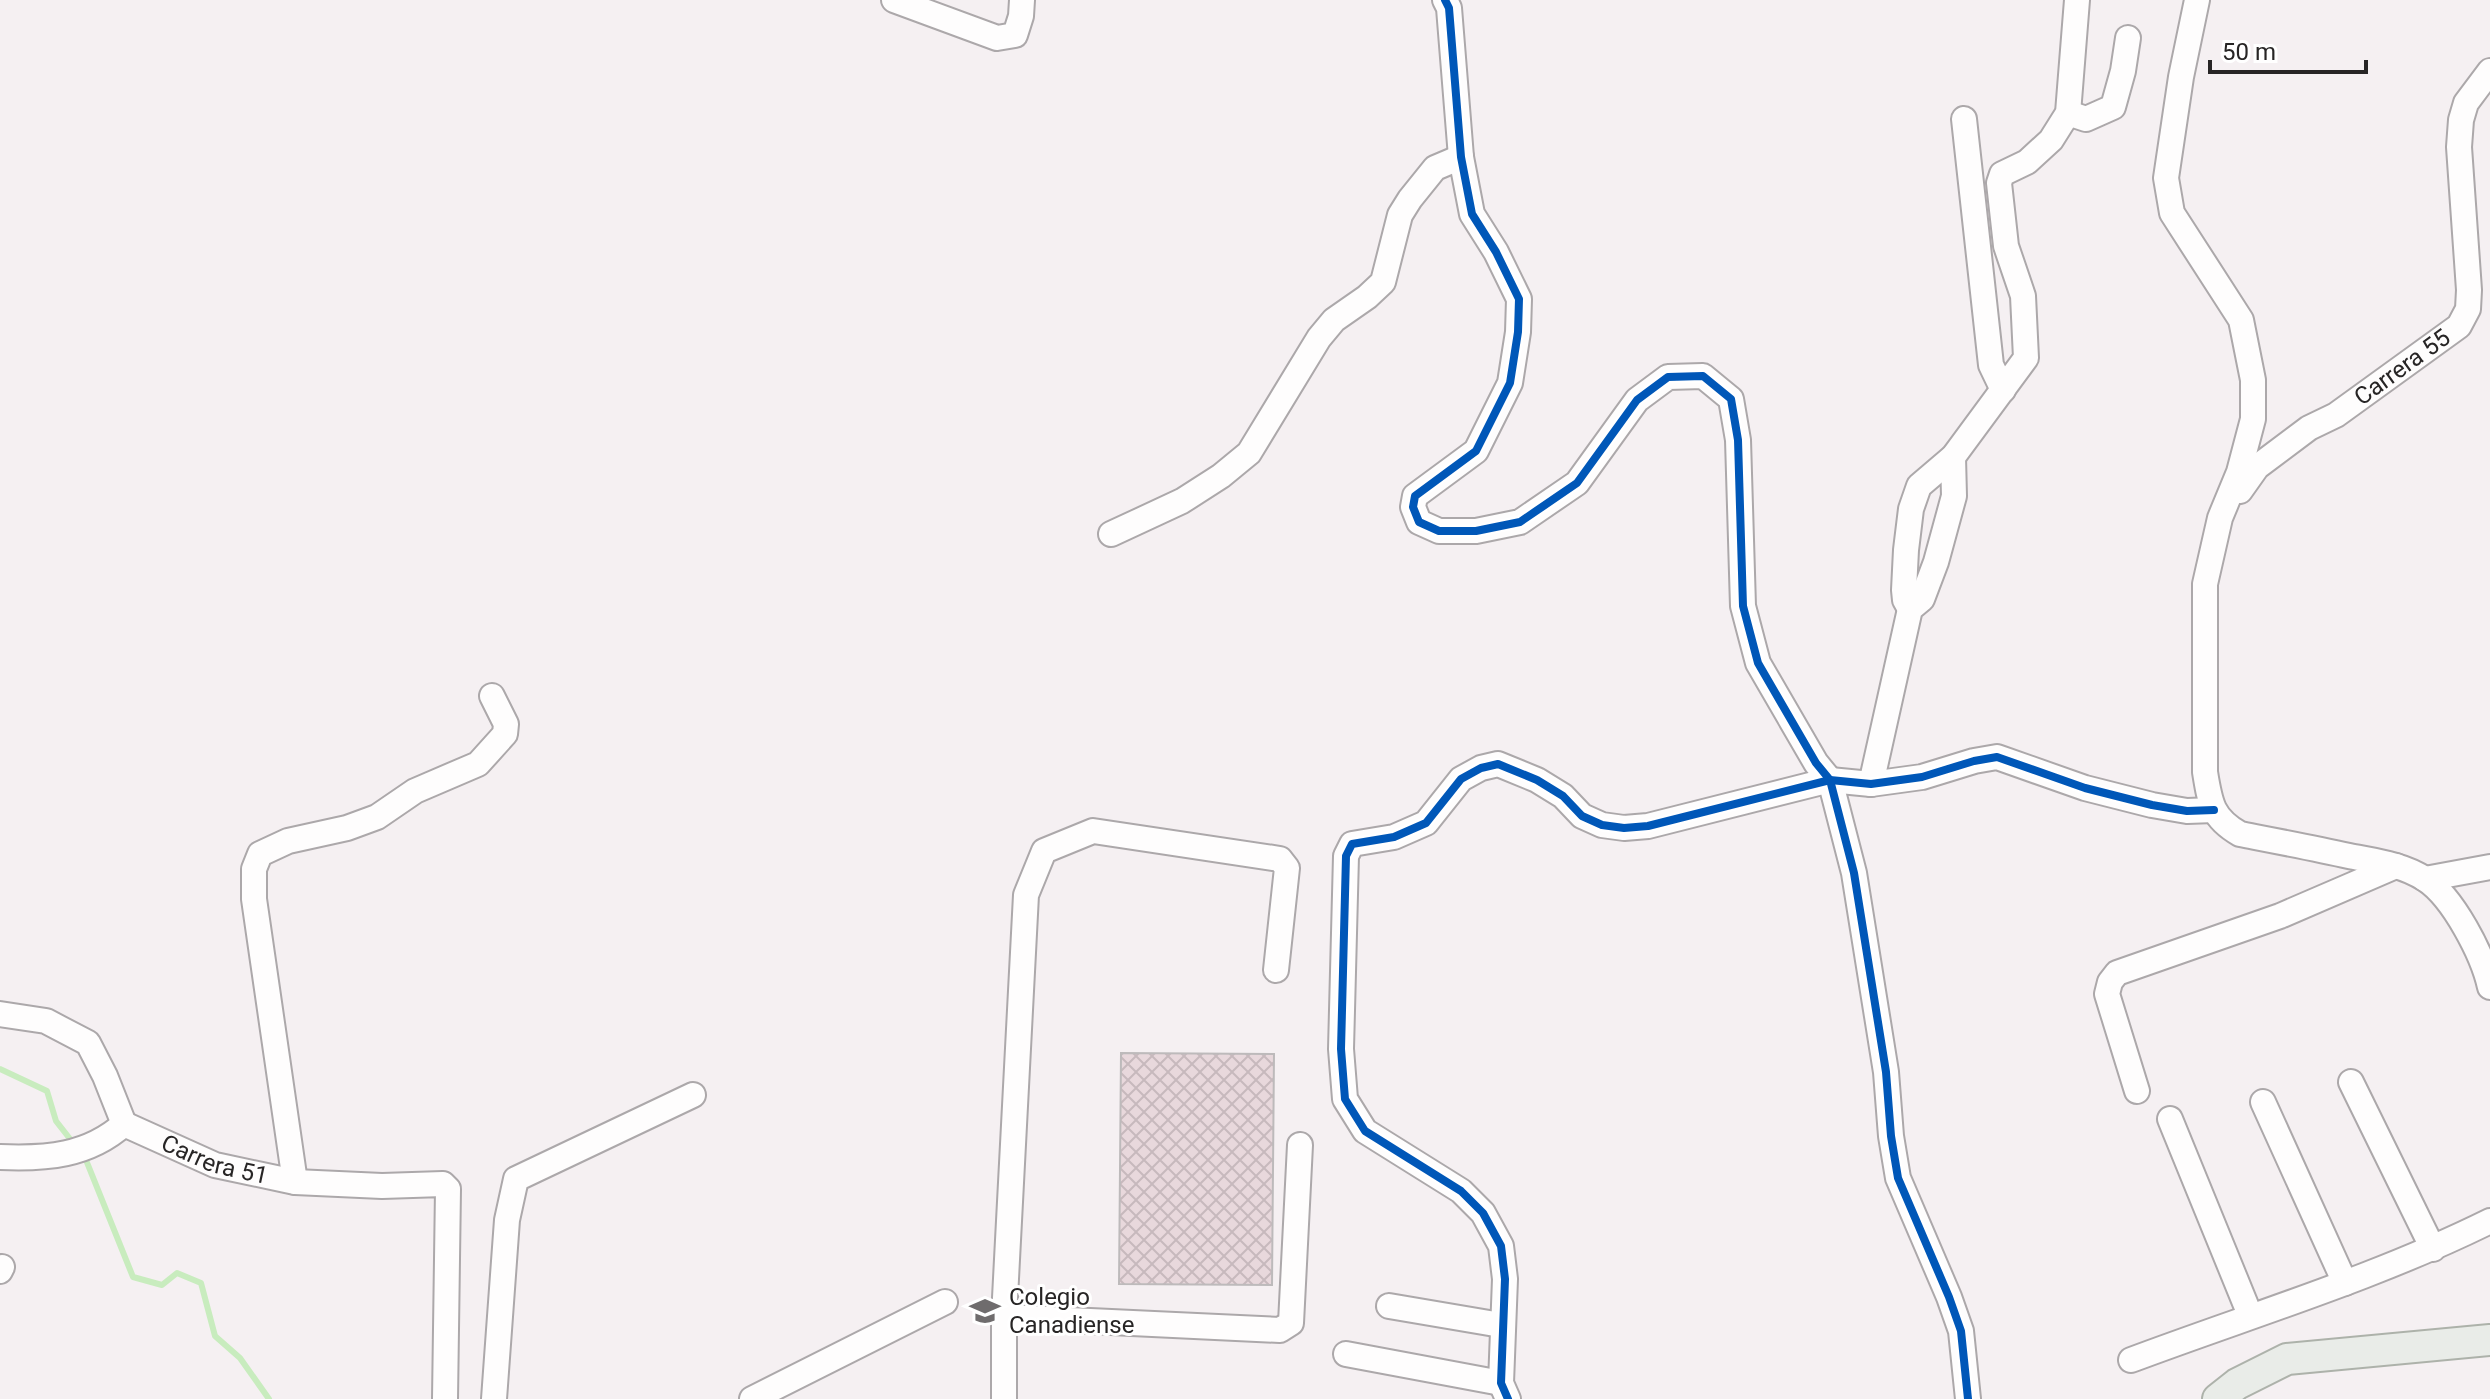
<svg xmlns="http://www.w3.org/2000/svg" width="2490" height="1399" font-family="Roboto,sans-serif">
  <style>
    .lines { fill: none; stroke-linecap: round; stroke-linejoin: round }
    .stream { stroke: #c8ecbe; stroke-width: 6 }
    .building { fill: url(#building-cross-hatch); stroke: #bdbabb; stroke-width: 2 }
    .minor-casing { stroke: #aca8aa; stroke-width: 28 }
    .major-casing { stroke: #adb2aa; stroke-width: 34 }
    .minor { stroke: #fefdfd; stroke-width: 24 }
    .major { stroke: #e9ece8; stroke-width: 30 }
    .cycleway-casing { stroke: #fff; stroke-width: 13 }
    .cycleway { stroke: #0057b8; stroke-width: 8 }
    .labels { text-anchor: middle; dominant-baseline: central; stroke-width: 6; stroke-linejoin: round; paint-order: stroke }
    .street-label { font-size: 24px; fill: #272525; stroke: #fff }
    .poi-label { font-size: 24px; fill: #272525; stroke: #fff; text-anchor: start }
  </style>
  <defs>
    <pattern id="building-cross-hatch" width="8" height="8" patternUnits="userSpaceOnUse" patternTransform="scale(2)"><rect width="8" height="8" fill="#e8d8dc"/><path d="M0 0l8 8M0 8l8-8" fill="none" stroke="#c7b9bd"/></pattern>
  </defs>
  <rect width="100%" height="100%" fill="#f5f0f2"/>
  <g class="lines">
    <g class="stream">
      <path d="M 0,1069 L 47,1091 L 56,1121 L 74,1144"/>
      <path d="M 84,1155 L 133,1277 L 162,1285 L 177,1273 L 201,1283 L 215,1336 L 240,1358 L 269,1399"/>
    </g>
  </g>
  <path class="building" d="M 1121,1053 L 1274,1054 L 1272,1285 L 1119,1284 Z"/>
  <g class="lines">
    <g class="minor-casing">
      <g id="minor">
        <path d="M 894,0 L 997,38 L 1015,35 L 1021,16 L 1022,0"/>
        <path d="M 1445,0 L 1449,8 L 1461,157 L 1472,214 L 1496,252 L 1519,299 L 1518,332 L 1510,383 L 1476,451 L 1415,496 L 1413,507 L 1419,522 L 1439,531 L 1476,531 L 1520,522 L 1577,483 L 1637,400 L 1668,377 L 1703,376 L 1731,399 L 1738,440 L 1743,606 L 1758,663 L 1816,763 L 1830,780 L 1854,873 L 1886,1072 L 1891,1136 L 1898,1178 L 1949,1297 L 1961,1331 L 1968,1399"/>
        <path d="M 2197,0 L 2181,77 L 2166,178 L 2172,213 L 2241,320 L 2253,380 L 2253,419 L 2239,472 L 2220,518 L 2205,584 L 2205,772 C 2210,803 2212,818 2240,834 C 2276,841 2313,848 2349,856 C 2374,861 2402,864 2425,879 C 2453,897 2483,955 2490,987"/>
        <path d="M 2068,113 L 2086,119 L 2113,107 L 2123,71 L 2128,38"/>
        <path d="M 1964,119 L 1991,365 L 2003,390"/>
        <path id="s1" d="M 2240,491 L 2257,467 L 2309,428 L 2336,415 L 2459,326 L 2468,309 L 2469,290 L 2459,147 L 2461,120 L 2466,103 L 2490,71"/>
        <path d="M 1111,534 L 1182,501 L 1221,476 L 1249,453 L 1319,338 L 1334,320 L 1367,297 L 1383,282 L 1400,215 L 1410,199 L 1435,168 L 1461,157"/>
        <path d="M 1910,609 L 1905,600 L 1904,590 L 1906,550 L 1911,509 L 1919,486 L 1953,457 L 2026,358 L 2023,296 L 2006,246 L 1999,183 L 2002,174 L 2027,162 L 2051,140 L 2068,113 L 2077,0"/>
        <path d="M 1871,784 L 1910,609 L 1922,599 L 1936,562 L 1954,496 L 1953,457"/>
        <path d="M 2425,879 L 2490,867"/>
        <path d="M 0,1014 L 46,1021 L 88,1043 L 105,1076 L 124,1124"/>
        <path d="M 2351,1082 L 2433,1249"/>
        <path d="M 2137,1091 L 2107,994 L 2110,982 L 2117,973 L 2280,916 L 2396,866"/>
        <path d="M 2263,1102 L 2345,1283"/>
        <path d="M 2170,1119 L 2250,1315"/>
        <path id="s2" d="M 0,1157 C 46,1159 88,1156 124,1124 L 215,1165 L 295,1182 L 382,1186 L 443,1184 L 448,1189 L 445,1399"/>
        <path d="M 295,1182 L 254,899 L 254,869 L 260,854 L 288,841 L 347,828 L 377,817 L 415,791 L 478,764 L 505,734 L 506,724 L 492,696"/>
        <path d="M 0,1271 L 2,1267"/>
        <path d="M 1389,1306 L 1501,1325"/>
        <path d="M 1004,1317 L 1280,1330 L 1291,1323 L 1300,1145"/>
        <path d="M 1346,1354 L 1501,1383"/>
        <path d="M 2131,1360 C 2251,1315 2375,1278 2490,1221"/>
        <path d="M 494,1399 L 507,1220 L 516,1179 L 693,1095"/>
        <path d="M 752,1399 L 945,1302"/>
        <path d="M 1004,1399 L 1004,1317 L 1026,895 L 1044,851 L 1093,831 L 1280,859 L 1287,868 L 1276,970"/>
        <path d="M 1508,1399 L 1501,1383 L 1505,1279 L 1501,1246 L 1483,1213 L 1461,1191 L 1365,1131 L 1345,1099 L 1341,1049 L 1346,856 L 1352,844 L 1394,837 L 1426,823 L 1461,779 L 1481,768 L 1498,764 L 1537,780 L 1563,796 L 1582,816 L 1602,825 L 1624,828 L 1648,826 L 1830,780 L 1871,784 L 1922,777 L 1974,761 L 1997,757 L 2085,788 L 2152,805 L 2187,811 L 2214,810"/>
      </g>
    </g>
    <g class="major-casing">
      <path id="major" d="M 2218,1399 L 2237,1384 L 2287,1359 L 2490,1340"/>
    </g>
    <use href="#minor" class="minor"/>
    <use href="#major" class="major"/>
    <g class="cycleway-casing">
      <g id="cycleway">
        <path d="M 1445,0 L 1449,8 L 1461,157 L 1472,214 L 1496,252 L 1519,299 L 1518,332 L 1510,383 L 1476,451 L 1415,496 L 1413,507 L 1419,522 L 1439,531 L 1476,531 L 1520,522 L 1577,483 L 1637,400 L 1668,377 L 1703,376 L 1731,399 L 1738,440 L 1743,606 L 1758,663 L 1816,763 L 1830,780 L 1854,873 L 1886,1072 L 1891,1136 L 1898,1178 L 1949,1297 L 1961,1331 L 1968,1399"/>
        <path d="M 1508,1399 L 1501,1383 L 1505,1279 L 1501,1246 L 1483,1213 L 1461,1191 L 1365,1131 L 1345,1099 L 1341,1049 L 1346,856 L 1352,844 L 1394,837 L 1426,823 L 1461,779 L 1481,768 L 1498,764 L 1537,780 L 1563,796 L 1582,816 L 1602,825 L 1624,828 L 1648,826 L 1830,780 L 1871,784 L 1922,777 L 1974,761 L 1997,757 L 2085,788 L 2152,805 L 2187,811 L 2214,810"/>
      </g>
    </g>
    <use href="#cycleway" class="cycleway"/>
  </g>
  <defs>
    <g id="school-bare" transform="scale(2.4)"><path d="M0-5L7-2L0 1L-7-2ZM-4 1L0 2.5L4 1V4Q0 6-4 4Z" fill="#6f6c6d" stroke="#fff" stroke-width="2.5" paint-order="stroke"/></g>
  </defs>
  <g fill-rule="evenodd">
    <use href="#school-bare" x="985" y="1311"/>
  </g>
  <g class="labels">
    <g class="street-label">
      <text stroke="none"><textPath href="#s1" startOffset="206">Carrera 55</textPath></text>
      <text stroke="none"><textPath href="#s2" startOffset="230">Carrera 51</textPath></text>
    </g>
    <g class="poi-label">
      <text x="1009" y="1297">Colegio<tspan x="1009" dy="28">Canadiense</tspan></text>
    </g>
  </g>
  <path d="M2210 60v12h156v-12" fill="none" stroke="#272525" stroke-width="4"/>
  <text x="2222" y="60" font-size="24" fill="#272525" stroke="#ffffff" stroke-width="6" paint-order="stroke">50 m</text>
</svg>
